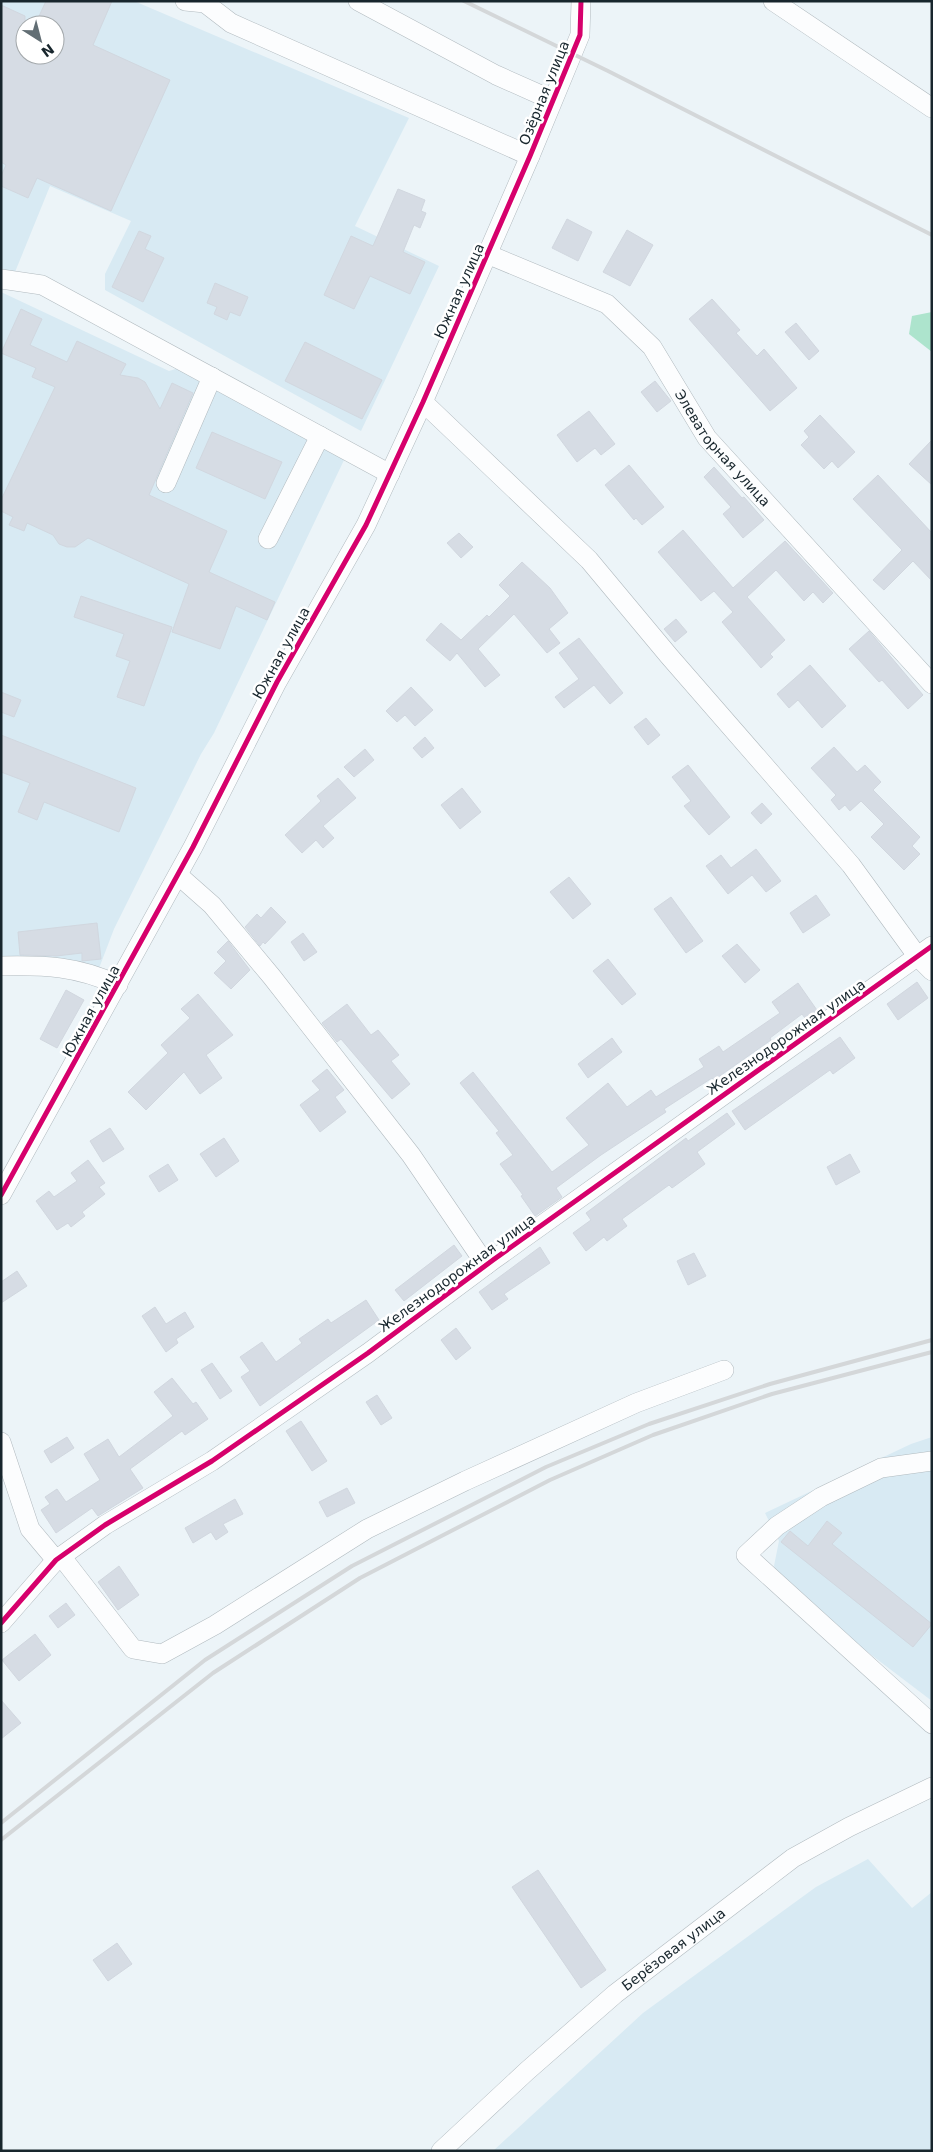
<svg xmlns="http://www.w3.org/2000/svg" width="933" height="2152" font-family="'DejaVu Sans',sans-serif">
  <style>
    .built { fill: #d8eaf3; fill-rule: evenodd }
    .forest { fill: #ade4cd }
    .building { fill: #d6dce4; stroke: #d1d7df }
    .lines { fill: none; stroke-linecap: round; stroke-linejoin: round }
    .minor-casing { stroke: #b1babf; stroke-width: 20 }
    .minor { stroke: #fcfdfe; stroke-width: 19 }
    .rail { stroke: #d4d7d9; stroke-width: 4 }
    .cycleway-casing { stroke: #fff; stroke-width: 8 }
    .cycleway { stroke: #d6006c; stroke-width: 5 }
    .labels { text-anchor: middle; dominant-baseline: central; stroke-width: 5; stroke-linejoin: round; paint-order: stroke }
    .street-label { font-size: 14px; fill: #18262d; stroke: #fff }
  </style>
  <rect width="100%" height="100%" fill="#ecf4f8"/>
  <g class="built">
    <path d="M 1,1 L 134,1 L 409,118 L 355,226 L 439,266 L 361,431 L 105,290 L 105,274 L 131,221 L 50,186 L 13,277 L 1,273 ZM 25,25 L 55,25 L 55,55 L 25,55 Z"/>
    <path d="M 1,292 L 169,371 L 179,368 L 345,458 L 214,733 L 201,754 L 114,929 L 93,984 L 29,969 L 3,973 L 1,976 Z"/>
    <path d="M 932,1437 L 932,1701 L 782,1587 L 774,1566 L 779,1541 L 765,1513 L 911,1444 Z"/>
    <path d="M 868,1859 L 912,1908 L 932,1892 L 932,2151 L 493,2151 L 643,2013 L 816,1887 Z"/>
  </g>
  <path class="forest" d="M 932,312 L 932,352 L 909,334 L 912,316 Z"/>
  <g class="building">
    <path d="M 46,1 L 112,1 L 93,45 L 170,80 L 111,211 L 37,178 L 28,198 L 1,186 L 1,176 L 6,165 L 1,162 L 1,5 L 25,16 L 25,55 L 55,55 L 55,25 L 35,25 Z"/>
    <path d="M 398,189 L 425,200 L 421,211 L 426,213 L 420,228 L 414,225 L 403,252 L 425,262 L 410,294 L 370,276 L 354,309 L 324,295 L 351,236 L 373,246 Z"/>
    <path d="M 567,219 L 592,232 L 578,261 L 552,248 Z"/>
    <path d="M 627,230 L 653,245 L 630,286 L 603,272 Z"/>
    <path d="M 139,231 L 151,236 L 145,249 L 164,258 L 143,302 L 112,287 Z"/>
    <path d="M 215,283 L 248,297 L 240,316 L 230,312 L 227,320 L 214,314 L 217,307 L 207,303 Z"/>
    <path d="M 712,299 L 740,330 L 736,333 L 757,356 L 764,349 L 797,388 L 770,411 L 689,319 Z"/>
    <path d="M 21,309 L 42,319 L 30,345 L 67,362 L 77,341 L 126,364 L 120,375 L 138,378 L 145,382 L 160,409 L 172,383 L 193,393 L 149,495 L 227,531 L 209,572 L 275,602 L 267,620 L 236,606 L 220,649 L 172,632 L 189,584 L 88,538 L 75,547 L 67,547 L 59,544 L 53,535 L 27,523 L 24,531 L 9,525 L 13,517 L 1,511 L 1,500 L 55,387 L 32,377 L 36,368 L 1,353 Z"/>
    <path d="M 796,323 L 819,351 L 809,360 L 785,332 Z"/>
    <path d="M 305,342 L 382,380 L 362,419 L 285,381 Z"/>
    <path d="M 655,381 L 671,401 L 657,412 L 641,392 Z"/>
    <path d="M 589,411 L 615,444 L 601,455 L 595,448 L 577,462 L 557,435 Z"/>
    <path d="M 820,415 L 855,452 L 838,468 L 832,461 L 824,469 L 801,445 L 809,437 L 804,431 Z"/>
    <path d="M 212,432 L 282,462 L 265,499 L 196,468 Z"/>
    <path d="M 932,440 L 932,485 L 909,464 Z"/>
    <path d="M 629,465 L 664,507 L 642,525 L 636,518 L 634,520 L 605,485 Z"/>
    <path d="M 714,467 L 742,498 L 744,497 L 764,520 L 743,538 L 723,514 L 731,507 L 704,477 Z"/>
    <path d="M 878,475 L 932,533 L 932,581 L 913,561 L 884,590 L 873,580 L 902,550 L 853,499 Z"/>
    <path d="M 683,530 L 733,588 L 785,541 L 833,593 L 823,603 L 813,592 L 804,601 L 776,570 L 747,597 L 785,640 L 770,654 L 773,657 L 761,668 L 722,622 L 733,612 L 714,591 L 701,601 L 658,552 Z"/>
    <path d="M 459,533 L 473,547 L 461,558 L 447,543 Z"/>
    <path d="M 522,562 L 550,588 L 568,613 L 549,629 L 560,643 L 547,653 L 514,614 L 478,649 L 500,675 L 485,687 L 457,653 L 450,661 L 426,640 L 441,623 L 461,640 L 487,615 L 489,617 L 510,596 L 499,585 Z"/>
    <path d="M 81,596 L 172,627 L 144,706 L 117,697 L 130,661 L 116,656 L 124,634 L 74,617 Z"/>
    <path d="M 676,619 L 687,632 L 675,642 L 664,629 Z"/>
    <path d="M 869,631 L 923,695 L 908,709 L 882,680 L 879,682 L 849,649 Z"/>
    <path d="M 579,638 L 623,693 L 610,704 L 594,685 L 564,708 L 555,697 L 579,679 L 559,653 Z"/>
    <path d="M 810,665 L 846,706 L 822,728 L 798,700 L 789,708 L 777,694 Z"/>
    <path d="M 411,687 L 433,710 L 415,726 L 405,715 L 397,722 L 386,711 Z"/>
    <path d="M 1,692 L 21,700 L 14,717 L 1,712 Z"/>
    <path d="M 646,718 L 660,735 L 648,745 L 634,727 Z"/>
    <path d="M 1,735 L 136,788 L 119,832 L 44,802 L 37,820 L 18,812 L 30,783 L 1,772 Z"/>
    <path d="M 425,737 L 434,748 L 422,758 L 413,748 Z"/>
    <path d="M 834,747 L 857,772 L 865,765 L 881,782 L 873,790 L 920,837 L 912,846 L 920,854 L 904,870 L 871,837 L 884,824 L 861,801 L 850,811 L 845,805 L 839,810 L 831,800 L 836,795 L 811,768 Z"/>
    <path d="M 365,749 L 374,760 L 354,777 L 344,767 Z"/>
    <path d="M 688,765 L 730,817 L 709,835 L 684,806 L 691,801 L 672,777 Z"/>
    <path d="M 338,778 L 356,798 L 323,826 L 334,838 L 323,848 L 316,840 L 302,853 L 285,835 L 321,801 L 317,796 Z"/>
    <path d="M 462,788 L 481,812 L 460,829 L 441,805 Z"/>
    <path d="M 762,803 L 772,814 L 761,824 L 751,813 Z"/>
    <path d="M 756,849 L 781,881 L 766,892 L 752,875 L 728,894 L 706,866 L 721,855 L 731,868 Z"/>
    <path d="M 569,877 L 591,904 L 573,919 L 550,892 Z"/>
    <path d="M 816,895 L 830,915 L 803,933 L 790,913 Z"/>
    <path d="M 671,897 L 703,941 L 686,953 L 654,909 Z"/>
    <path d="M 271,907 L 286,922 L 265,944 L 263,942 L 260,946 L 245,927 L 257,914 L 261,918 Z"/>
    <path d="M 97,923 L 101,959 L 82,961 L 82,953 L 56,956 L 20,955 L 18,932 Z"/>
    <path d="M 303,933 L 317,952 L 304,961 L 291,942 Z"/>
    <path d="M 228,941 L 250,970 L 231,989 L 214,973 L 226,961 L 217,952 Z"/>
    <path d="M 737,944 L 760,970 L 745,983 L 722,956 Z"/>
    <path d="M 608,959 L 636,994 L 622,1005 L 593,971 Z"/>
    <path d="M 917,982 L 928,998 L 898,1020 L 887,1004 Z"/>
    <path d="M 798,983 L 819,1013 L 807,1021 L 802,1014 L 770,1038 L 771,1040 L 714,1080 L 712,1078 L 664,1109 L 666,1112 L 601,1155 L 556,1188 L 562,1197 L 535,1216 L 521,1196 L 523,1195 L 500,1164 L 513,1155 L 496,1133 L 499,1131 L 460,1083 L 473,1072 L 552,1172 L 589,1145 L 566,1118 L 608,1083 L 627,1107 L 651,1090 L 656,1097 L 704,1067 L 699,1059 L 719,1046 L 723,1052 L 780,1013 L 772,1002 Z"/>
    <path d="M 66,990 L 84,1000 L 57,1048 L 40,1039 Z"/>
    <path d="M 198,994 L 233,1035 L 206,1055 L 222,1078 L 200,1094 L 184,1072 L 146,1110 L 128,1092 L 168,1053 L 161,1045 L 190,1018 L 181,1009 Z"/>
    <path d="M 347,1004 L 371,1035 L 378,1030 L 399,1055 L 391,1061 L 410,1084 L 392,1099 L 341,1039 L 337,1042 L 322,1023 Z"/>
    <path d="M 840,1037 L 855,1058 L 833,1074 L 830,1070 L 745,1130 L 732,1111 Z"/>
    <path d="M 612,1038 L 622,1052 L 588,1078 L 578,1064 Z"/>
    <path d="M 327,1069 L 344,1090 L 335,1097 L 346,1112 L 320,1132 L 300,1105 L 320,1090 L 312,1081 Z"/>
    <path d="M 727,1113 L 735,1124 L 697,1152 L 705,1164 L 672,1188 L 669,1185 L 622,1219 L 627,1226 L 607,1241 L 604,1237 L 586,1251 L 573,1233 L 591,1220 L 586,1213 L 686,1138 L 688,1141 Z"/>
    <path d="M 110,1128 L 124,1149 L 103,1162 L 90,1141 Z"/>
    <path d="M 224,1138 L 239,1161 L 216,1177 L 200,1154 Z"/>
    <path d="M 850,1154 L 860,1172 L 836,1185 L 827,1167 Z"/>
    <path d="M 88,1160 L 105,1183 L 99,1187 L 105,1194 L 82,1212 L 85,1216 L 71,1227 L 68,1223 L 57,1230 L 36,1201 L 49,1191 L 54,1197 L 77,1181 L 71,1173 Z"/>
    <path d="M 168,1164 L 178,1180 L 159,1192 L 149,1176 Z"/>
    <path d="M 454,1245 L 462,1256 L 404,1301 L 395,1290 Z"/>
    <path d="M 540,1247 L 550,1263 L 504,1294 L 508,1299 L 492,1310 L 479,1292 Z"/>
    <path d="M 694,1253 L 706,1276 L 688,1285 L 677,1261 Z"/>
    <path d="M 17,1271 L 27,1286 L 1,1303 L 1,1282 Z"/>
    <path d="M 366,1300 L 379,1320 L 260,1406 L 241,1377 L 250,1371 L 240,1357 L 262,1342 L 276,1362 L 302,1343 L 299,1339 L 328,1319 L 331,1323 Z"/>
    <path d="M 155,1307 L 166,1324 L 185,1312 L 194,1327 L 176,1339 L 178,1343 L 166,1352 L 142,1316 Z"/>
    <path d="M 456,1328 L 471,1348 L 456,1360 L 441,1340 Z"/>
    <path d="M 212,1363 L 232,1391 L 220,1399 L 201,1370 Z"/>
    <path d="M 172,1378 L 193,1404 L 196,1402 L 208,1419 L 185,1435 L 182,1431 L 130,1469 L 143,1488 L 98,1516 L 92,1508 L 56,1533 L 41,1510 L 50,1504 L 45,1497 L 57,1489 L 66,1502 L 100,1480 L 84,1454 L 108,1439 L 119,1457 L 173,1416 L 154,1392 Z"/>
    <path d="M 377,1395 L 392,1418 L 381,1425 L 366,1402 Z"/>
    <path d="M 301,1421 L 327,1461 L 312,1471 L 286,1431 Z"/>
    <path d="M 67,1437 L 74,1448 L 51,1463 L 44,1451 Z"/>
    <path d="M 347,1488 L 355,1503 L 327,1517 L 319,1502 Z"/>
    <path d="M 235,1499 L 243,1514 L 223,1524 L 228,1532 L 216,1540 L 211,1532 L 193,1543 L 185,1528 Z"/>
    <path d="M 827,1521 L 842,1533 L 832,1544 L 932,1624 L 913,1647 L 781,1542 L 790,1531 L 808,1546 Z"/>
    <path d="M 119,1566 L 139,1595 L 118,1610 L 98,1582 Z"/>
    <path d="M 66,1603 L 75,1615 L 58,1628 L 49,1616 Z"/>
    <path d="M 35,1634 L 51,1655 L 19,1681 L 2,1660 Z"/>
    <path d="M 1,1700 L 21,1723 L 1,1739 Z"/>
    <path d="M 538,1870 L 606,1970 L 581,1988 L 512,1887 Z"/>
    <path d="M 117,1943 L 132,1964 L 108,1981 L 93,1960 Z"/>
  </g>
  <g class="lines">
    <g class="minor-casing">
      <g id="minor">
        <path d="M 185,1 L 205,3 L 231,23 L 530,156"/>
        <path d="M 358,1 L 496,75 L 552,100"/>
        <path d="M 773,1 L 932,108"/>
        <path id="s1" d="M 487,254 L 607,304 L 652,347 L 707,438 L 932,684"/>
        <path d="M 1,279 L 42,285 L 390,474"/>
        <path d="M 423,402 L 589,560 L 669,656 L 851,865 L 918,957 L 932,971"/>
        <path d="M 166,483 L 212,377"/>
        <path d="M 268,539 L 320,436"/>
        <path d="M 178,875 L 212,905 L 272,977 L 411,1155 L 486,1265"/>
        <path d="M 1,966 C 45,965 77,966 118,985"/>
        <path d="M 1,1195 L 193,847 L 277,682 L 366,525 L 423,402 L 530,156 L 580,35 L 581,1"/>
        <path d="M 1,1442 L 30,1529 L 56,1560"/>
        <path d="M 932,1461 L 881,1468 L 821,1497 L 777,1526 L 746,1555 L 932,1724"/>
        <path d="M 61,1556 L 133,1649 L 162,1654 L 215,1625 L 367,1529 L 465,1481 L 636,1403 L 724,1370"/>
        <path d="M 1,1623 L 56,1560 L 105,1525 L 212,1461 L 368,1353 L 493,1260 L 932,946"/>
        <path id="s2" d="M 441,2151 L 527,2071 L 615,1994 L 793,1858 L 849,1827 L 932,1787"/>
      </g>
    </g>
    <use href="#minor" class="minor"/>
    <g class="rail">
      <path d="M 464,1 L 608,71 L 932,235"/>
      <path d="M 1,1823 L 205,1660 L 352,1566 L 546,1467 L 649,1424 L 770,1384 L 932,1340"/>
      <path d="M 1,1840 L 213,1673 L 360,1578 L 550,1480 L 653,1435 L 772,1394 L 932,1352"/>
    </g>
    <g class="cycleway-casing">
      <g id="cycleway">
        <path d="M 1,1195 L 193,847 L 277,682 L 366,525 L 423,402 L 530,156 L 580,35 L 581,1"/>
        <path d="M 1,1623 L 56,1560 L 105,1525 L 212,1461 L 368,1353 L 493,1260 L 932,946"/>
      </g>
    </g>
    <use href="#cycleway" class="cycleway"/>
  </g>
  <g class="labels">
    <g class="street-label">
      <text transform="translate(544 93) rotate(-68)">Озёрная улица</text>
      <text transform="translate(459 291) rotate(-66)">Южная улица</text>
      <text stroke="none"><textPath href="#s1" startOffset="316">Элеваторная улица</textPath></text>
      <text transform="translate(281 653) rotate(-61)">Южная улица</text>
      <text transform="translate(91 1011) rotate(-61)">Южная улица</text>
      <text transform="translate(786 1037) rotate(-35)">Железнодорожная улица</text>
      <text transform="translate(457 1273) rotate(-36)">Железнодорожная улица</text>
      <text stroke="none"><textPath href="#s2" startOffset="308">Берёзовая улица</textPath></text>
    </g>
  </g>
  <rect width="933" height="2152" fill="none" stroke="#18262d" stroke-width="5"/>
  <g transform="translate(40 40) rotate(144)"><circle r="24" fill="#ffffff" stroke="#a3a8ab"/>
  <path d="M0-4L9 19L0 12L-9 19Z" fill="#626e74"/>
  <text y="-8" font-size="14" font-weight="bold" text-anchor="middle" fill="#18262d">N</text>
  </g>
</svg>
